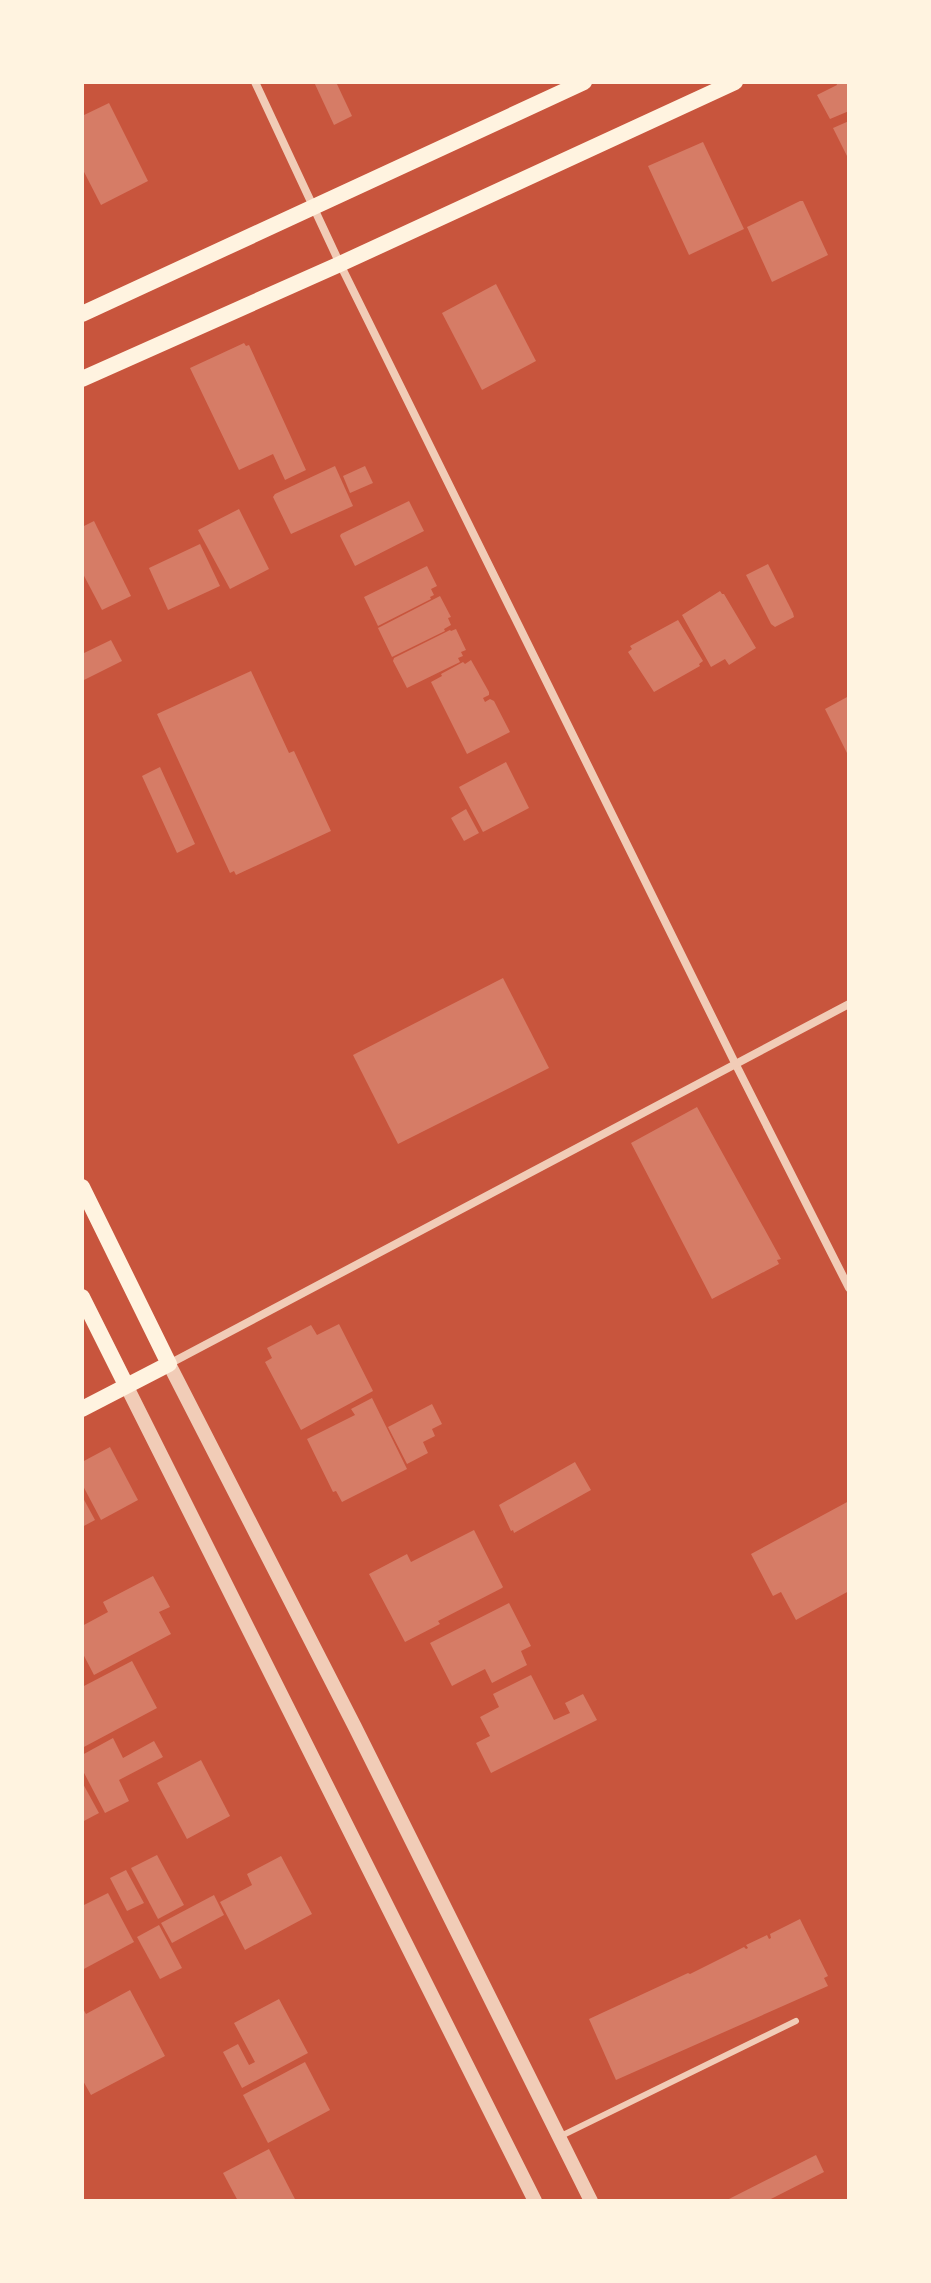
<svg xmlns="http://www.w3.org/2000/svg" width="931" height="2283" font-family="'Public Sans',sans-serif">
  <style>
    .building { fill: #d67c66 }
    .lines { fill: none; stroke-linecap: round; stroke-linejoin: round }
    .service { stroke: #f1ccb7; stroke-width: 6 }
    .minor { stroke: #f1ccb7; stroke-width: 8 }
    .tertiary { stroke: #f1ccb7; stroke-width: 14 }
    .secondary { stroke: #fff3e0; stroke-width: 16 }
  </style>
  <rect width="100%" height="100%" fill="#c8553d"/>
  <g class="building">
    <path d="M 314,82 L 336,82 L 352,116 L 334,125 Z"/>
    <path d="M 836,82 L 849,82 L 849,111 L 830,119 L 817,95 L 837,85 Z"/>
    <path d="M 109,103 L 148,181 L 101,205 L 82,168 L 82,116 Z"/>
    <path d="M 849,121 L 849,160 L 833,128 Z"/>
    <path d="M 703,142 L 744,229 L 689,255 L 648,166 Z"/>
    <path d="M 800,201 L 803,201 L 828,255 L 772,282 L 747,227 Z"/>
    <path d="M 496,284 L 536,361 L 482,390 L 442,313 Z"/>
    <path d="M 244,343 L 246,346 L 249,345 L 306,470 L 285,480 L 273,454 L 239,470 L 190,368 Z"/>
    <path d="M 335,466 L 353,506 L 291,534 L 273,497 L 275,494 Z"/>
    <path d="M 365,466 L 373,483 L 350,493 L 343,476 Z"/>
    <path d="M 409,501 L 424,531 L 355,566 L 340,536 L 341,534 Z"/>
    <path d="M 239,509 L 269,569 L 230,589 L 198,530 Z"/>
    <path d="M 94,521 L 131,596 L 102,610 L 82,572 L 82,527 Z"/>
    <path d="M 200,544 L 220,586 L 168,610 L 149,568 Z"/>
    <path d="M 768,564 L 793,613 L 794,617 L 775,627 L 771,624 L 746,575 Z"/>
    <path d="M 427,566 L 437,586 L 431,589 L 434,595 L 430,597 L 431,599 L 378,626 L 364,597 Z"/>
    <path d="M 720,591 L 722,594 L 724,594 L 756,648 L 729,665 L 725,659 L 711,667 L 682,615 Z"/>
    <path d="M 440,596 L 451,617 L 448,618 L 451,625 L 444,629 L 445,631 L 392,657 L 378,628 Z"/>
    <path d="M 678,620 L 703,661 L 699,664 L 700,666 L 654,692 L 628,652 L 632,649 L 630,646 Z"/>
    <path d="M 456,629 L 466,650 L 461,652 L 463,656 L 458,658 L 460,662 L 407,688 L 393,661 L 394,658 L 450,630 L 451,631 Z"/>
    <path d="M 111,640 L 122,661 L 84,680 L 82,654 Z"/>
    <path d="M 471,660 L 489,692 L 489,695 L 483,698 L 485,702 L 490,699 L 494,701 L 510,732 L 467,754 L 431,682 L 442,676 L 441,674 L 463,662 L 465,664 Z"/>
    <path d="M 251,671 L 289,753 L 294,751 L 331,831 L 236,875 L 234,871 L 230,873 L 157,714 Z"/>
    <path d="M 849,696 L 849,757 L 825,709 Z"/>
    <path d="M 506,762 L 529,808 L 483,832 L 459,787 Z"/>
    <path d="M 160,767 L 195,844 L 177,853 L 142,776 Z"/>
    <path d="M 466,809 L 479,833 L 464,841 L 451,818 Z"/>
    <path d="M 503,978 L 549,1068 L 398,1144 L 353,1055 Z"/>
    <path d="M 697,1107 L 781,1259 L 777,1260 L 779,1264 L 712,1299 L 631,1143 Z"/>
    <path d="M 339,1324 L 373,1391 L 301,1430 L 265,1362 L 272,1358 L 267,1348 L 311,1325 L 317,1335 Z"/>
    <path d="M 372,1398 L 407,1469 L 342,1502 L 336,1491 L 333,1492 L 307,1439 L 355,1415 L 351,1409 Z"/>
    <path d="M 432,1404 L 442,1424 L 432,1429 L 435,1436 L 423,1442 L 428,1453 L 407,1464 L 388,1427 Z"/>
    <path d="M 110,1447 L 138,1500 L 101,1520 L 82,1484 L 82,1462 Z"/>
    <path d="M 575,1462 L 591,1490 L 514,1533 L 513,1530 L 511,1531 L 499,1505 Z"/>
    <path d="M 82,1496 L 95,1520 L 82,1527 Z"/>
    <path d="M 849,1501 L 849,1591 L 796,1620 L 781,1592 L 773,1596 L 751,1554 Z"/>
    <path d="M 474,1530 L 503,1587 L 502,1588 L 438,1621 L 440,1624 L 405,1642 L 369,1574 L 407,1554 L 411,1562 Z"/>
    <path d="M 153,1576 L 170,1607 L 159,1612 L 171,1634 L 94,1675 L 82,1652 L 82,1626 L 108,1612 L 103,1602 Z"/>
    <path d="M 509,1603 L 531,1646 L 521,1651 L 527,1665 L 492,1683 L 485,1669 L 452,1686 L 430,1643 Z"/>
    <path d="M 132,1661 L 157,1708 L 82,1748 L 82,1687 Z"/>
    <path d="M 531,1675 L 554,1720 L 570,1713 L 565,1703 L 583,1694 L 597,1720 L 491,1773 L 476,1743 L 490,1736 L 480,1717 L 499,1707 L 493,1694 Z"/>
    <path d="M 113,1738 L 123,1758 L 154,1741 L 163,1757 L 119,1780 L 129,1801 L 105,1813 L 82,1769 L 82,1755 Z"/>
    <path d="M 201,1760 L 230,1816 L 187,1839 L 157,1783 Z"/>
    <path d="M 82,1782 L 99,1813 L 82,1822 Z"/>
    <path d="M 157,1855 L 184,1905 L 158,1919 L 131,1868 Z"/>
    <path d="M 281,1856 L 312,1914 L 245,1950 L 220,1902 L 252,1885 L 247,1874 Z"/>
    <path d="M 126,1870 L 144,1903 L 127,1911 L 110,1878 Z"/>
    <path d="M 108,1893 L 134,1942 L 82,1970 L 82,1906 Z"/>
    <path d="M 214,1895 L 224,1915 L 172,1943 L 161,1923 Z"/>
    <path d="M 800,1919 L 828,1976 L 824,1978 L 828,1986 L 616,2080 L 589,2019 L 688,1973 L 690,1974 L 744,1947 L 746,1949 L 748,1948 L 746,1945 L 767,1935 L 769,1939 L 771,1938 L 770,1934 Z"/>
    <path d="M 159,1925 L 182,1968 L 160,1979 L 137,1937 Z"/>
    <path d="M 130,1990 L 165,2056 L 91,2095 L 82,2079 L 82,2007 L 86,2014 Z"/>
    <path d="M 279,1999 L 308,2053 L 242,2088 L 223,2052 L 238,2044 L 249,2065 L 255,2062 L 234,2023 Z"/>
    <path d="M 305,2062 L 330,2110 L 268,2143 L 243,2095 Z"/>
    <path d="M 269,2149 L 296,2201 L 238,2201 L 223,2173 Z"/>
    <path d="M 816,2155 L 824,2172 L 767,2201 L 725,2201 Z"/>
  </g>
  <g class="lines">
    <path class="service" d="M 559,2137 L 796,2021"/>
    <g class="minor">
      <path d="M 255,82 L 340,264 L 735,1063 L 849,1288"/>
      <path d="M 169,1364 L 849,1004"/>
    </g>
    <g class="tertiary">
      <path d="M 169,1364 L 355,1727 L 591,2201"/>
      <path d="M 126,1385 L 535,2201"/>
    </g>
    <g class="secondary">
      <path d="M 82,314 L 584,82"/>
      <path d="M 82,379 L 340,264 L 735,82"/>
      <path d="M 82,1187 L 169,1364 L 82,1409"/>
      <path d="M 82,1297 L 126,1385"/>
    </g>
  </g>
  <rect width="931" height="2283" fill="none" stroke="#fff3e0" stroke-width="168"/>
</svg>
